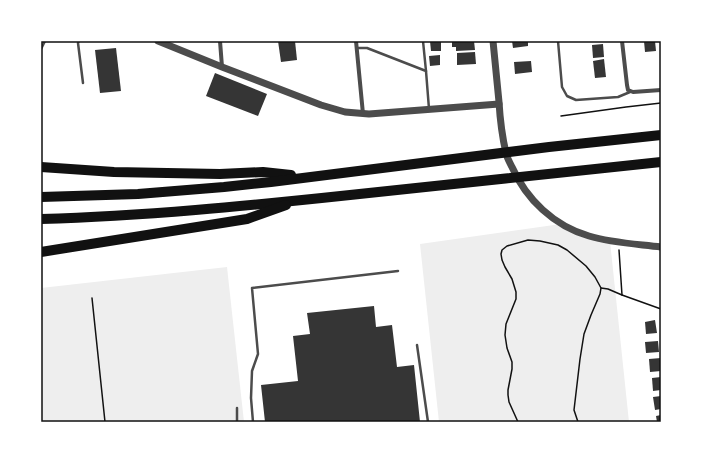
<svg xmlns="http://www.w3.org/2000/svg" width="702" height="463" font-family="Quicksand,sans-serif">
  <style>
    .green { fill: #eee }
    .building { fill: #353535 }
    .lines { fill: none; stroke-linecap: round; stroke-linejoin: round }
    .path { stroke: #111; stroke-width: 1.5 }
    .service { stroke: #4c4c4c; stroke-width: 2.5 }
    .minor { stroke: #4c4c4c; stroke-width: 4 }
    .tertiary { stroke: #4c4c4c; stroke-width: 7 }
    .motorway { stroke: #111; stroke-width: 10 }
    .neatline { fill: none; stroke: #111; stroke-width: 1.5 }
  </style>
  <rect width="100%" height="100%" fill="#fff"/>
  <g class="green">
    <path d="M 561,224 L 610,241 L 629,422 L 439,422 L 420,244 Z"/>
    <path d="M 227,267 L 244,422 L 41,422 L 41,288 Z"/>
  </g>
  <g class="building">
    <path d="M 278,41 L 295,41 L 297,60 L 281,62 Z"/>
    <path d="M 430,41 L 441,41 L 441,51 L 431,51 Z"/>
    <path d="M 452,41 L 474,41 L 475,50 L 456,51 L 456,47 L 452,47 Z"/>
    <path d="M 512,41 L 528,41 L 528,46 L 513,48 Z"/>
    <path d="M 644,41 L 655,41 L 656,51 L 645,52 Z"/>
    <path d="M 603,44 L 604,57 L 593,58 L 592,45 Z"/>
    <path d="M 116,48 L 121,91 L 100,93 L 95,50 Z"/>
    <path d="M 475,52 L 476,64 L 457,65 L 457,53 Z"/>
    <path d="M 440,55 L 440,65 L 430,66 L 429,56 Z"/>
    <path d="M 604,59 L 606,77 L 595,78 L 593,61 Z"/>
    <path d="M 531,61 L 532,72 L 515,74 L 514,62 Z"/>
    <path d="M 215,73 L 267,94 L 258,116 L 206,96 Z"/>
    <path d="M 374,306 L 376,327 L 392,325 L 397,367 L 414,365 L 420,422 L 265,422 L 261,385 L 298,381 L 293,336 L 310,334 L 307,313 Z"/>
    <path d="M 655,320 L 657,333 L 646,334 L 645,322 Z"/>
    <path d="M 658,341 L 659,352 L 646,353 L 645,342 Z"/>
    <path d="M 661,358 L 661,371 L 650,372 L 649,359 Z"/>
    <path d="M 661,377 L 661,390 L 653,391 L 652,378 Z"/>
    <path d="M 661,396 L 661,409 L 655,410 L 653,397 Z"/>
    <path d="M 661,415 L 661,422 L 657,422 L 656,416 Z"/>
  </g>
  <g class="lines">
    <g class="path">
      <path d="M 561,116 L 626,107 L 661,103"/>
      <path d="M 619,250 L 622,295 L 661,309"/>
      <path d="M 601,288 L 608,289 L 622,295"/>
      <path d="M 92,298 L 105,422"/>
      <path d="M 518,422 L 509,402 L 508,395 L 508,390 L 512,369 L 512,362 L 507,348 L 505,335 L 506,324 L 516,299 L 516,292 L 512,279 L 505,267 L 502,260 L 501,254 L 502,250 L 507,246 L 528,240 L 540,241 L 558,245 L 567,250 L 586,266 L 595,277 L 601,288 L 600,294 L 591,315 L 584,334 L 580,359 L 574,410 L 578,422"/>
    </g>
    <g class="service">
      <path d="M 79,41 L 78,43 L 83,83"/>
      <path d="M 423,41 L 426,71"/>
      <path d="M 558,41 L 562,87 L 567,96 L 576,100 L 618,97 L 630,92"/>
      <path d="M 357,48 L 367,48 L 426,71 L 429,109"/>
      <path d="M 41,49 L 45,41"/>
      <path d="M 417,345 L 428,422"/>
      <path d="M 237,408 L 237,422"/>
      <path d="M 253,422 L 251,398 L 252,371 L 258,354 L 252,288 L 398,271"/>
    </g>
    <g class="minor">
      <path d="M 220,41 L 222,67"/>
      <path d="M 356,41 L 363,114"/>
      <path d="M 622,41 L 627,85 L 628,90 L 633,92 L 661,90"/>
    </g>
    <g class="tertiary">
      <path d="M 158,41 L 222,67 L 321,105 L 345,112 L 369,114 L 499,104"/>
      <path d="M 493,41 C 495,61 497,82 499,102 C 500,119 502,136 506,153 C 507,158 510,163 512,167 C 526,199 554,226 589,236 C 612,243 637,244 661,247"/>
    </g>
    <g class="motorway">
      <path d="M 41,167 L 114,172 L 220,174 L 263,172 L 291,175"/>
      <path d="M 41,197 L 138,194 L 224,187 L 271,182 L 549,147 L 661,135"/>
      <path d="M 41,219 C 144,216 247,206 350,195 C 454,184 557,173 661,162"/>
      <path d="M 41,252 L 247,219 L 286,205"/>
    </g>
  </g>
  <rect width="702" height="463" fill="none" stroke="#ffffff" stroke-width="84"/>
  <rect x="42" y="42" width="618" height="379" class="neatline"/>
</svg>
